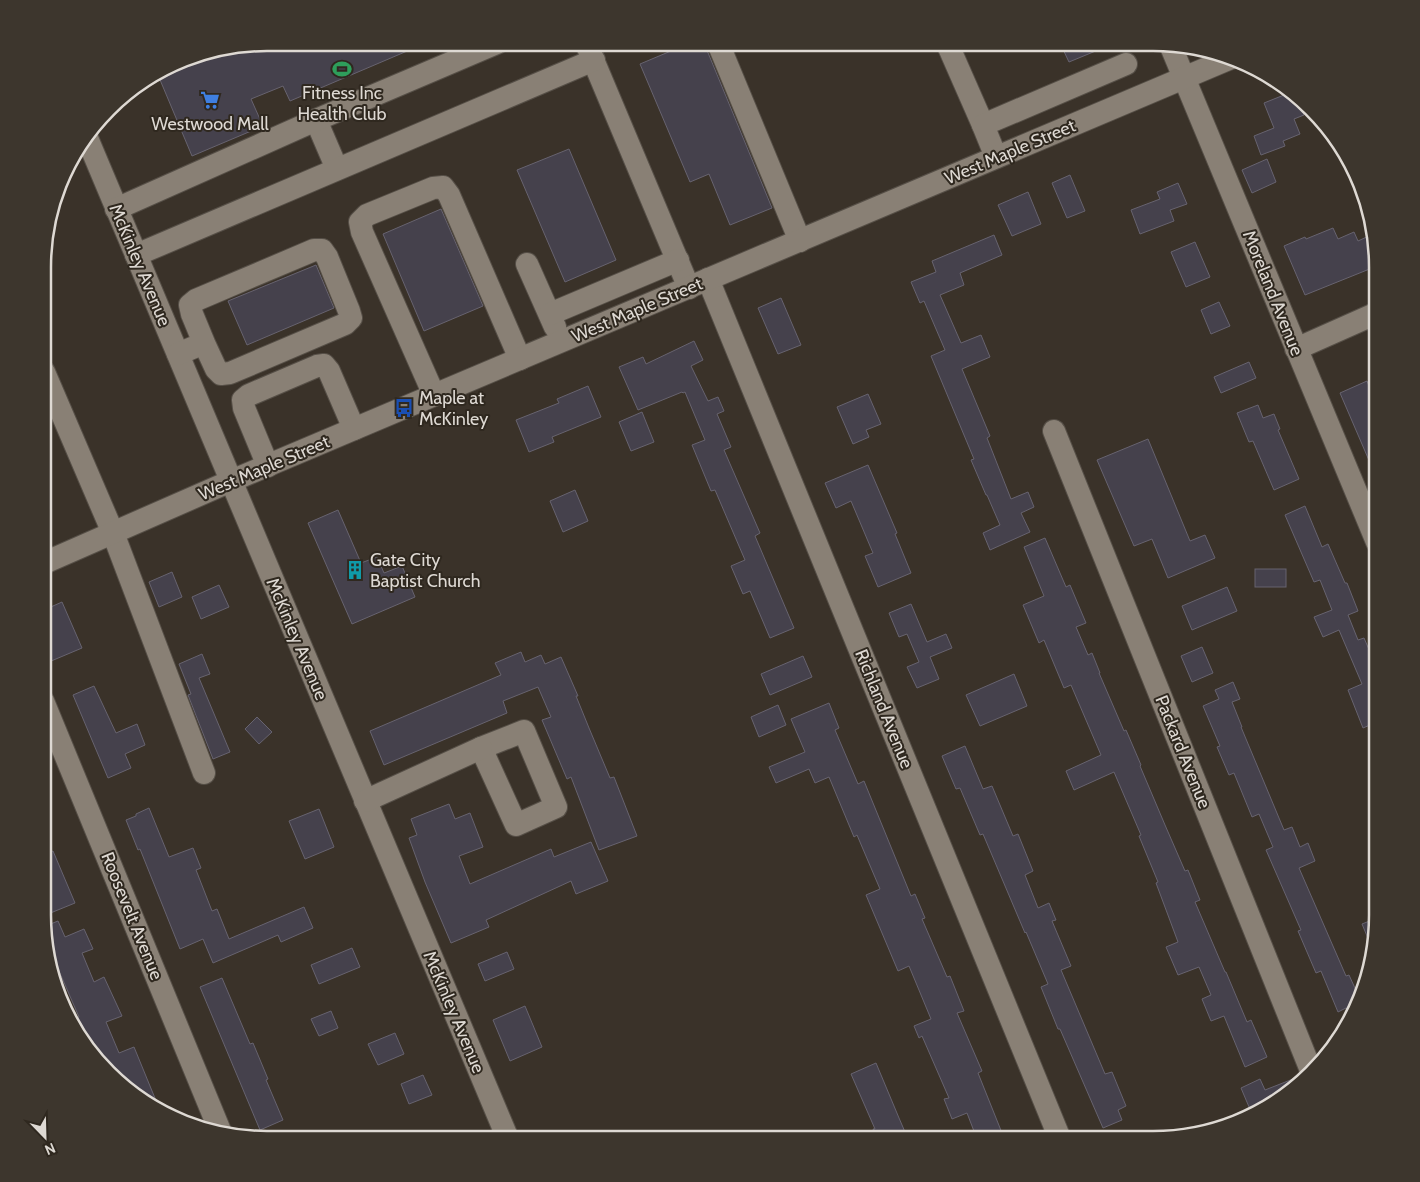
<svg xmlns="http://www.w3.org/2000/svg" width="1420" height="1182" font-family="Cabin,sans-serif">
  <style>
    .building { fill: #45414c; stroke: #67636f }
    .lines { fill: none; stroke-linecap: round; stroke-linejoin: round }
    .minor-casing { stroke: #564f47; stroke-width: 24 }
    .minor { stroke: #898075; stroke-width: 22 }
    .labels { text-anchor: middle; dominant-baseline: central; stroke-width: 4; stroke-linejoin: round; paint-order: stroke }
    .poi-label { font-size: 18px; fill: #ded9d3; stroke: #2f281f }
    .street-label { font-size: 18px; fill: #ded9d3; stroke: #2f281f }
    .rim { fill: none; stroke: #ded9d3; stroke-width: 2.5 }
  </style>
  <rect width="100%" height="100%" fill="#3a3229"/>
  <g class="building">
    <path d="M 267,42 L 426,43 L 290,101 L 283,86 L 251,99 L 263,126 L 192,156 L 158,75 L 195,55 Z"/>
    <path d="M 690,43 L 704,43 L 772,208 L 730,225 L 709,174 L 690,182 L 640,64 Z"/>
    <path d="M 1060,43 L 1115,43 L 1069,62 Z"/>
    <path d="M 1289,93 L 1298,99 L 1304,115 L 1294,119 L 1300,134 L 1283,141 L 1285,146 L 1261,155 L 1254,136 L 1274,128 L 1264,103 Z"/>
    <path d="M 569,149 L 616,260 L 565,282 L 517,170 Z"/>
    <path d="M 1267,159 L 1276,182 L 1252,193 L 1242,170 Z"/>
    <path d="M 1070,175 L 1085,211 L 1067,218 L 1052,183 Z"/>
    <path d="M 1178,183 L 1187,204 L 1170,210 L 1174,221 L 1140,234 L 1131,210 L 1160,199 L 1157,192 Z"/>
    <path d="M 1028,192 L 1041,224 L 1012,236 L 998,205 Z"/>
    <path d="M 441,209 L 483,306 L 424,331 L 383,234 Z"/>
    <path d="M 1333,228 L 1338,239 L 1354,232 L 1358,241 L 1371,235 L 1377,266 L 1305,295 L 1284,246 L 1305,237 L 1306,239 Z"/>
    <path d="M 994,235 L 1002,255 L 960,273 L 964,285 L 940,295 L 961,343 L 981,335 L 990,357 L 962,369 L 990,436 L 987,438 L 1011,499 L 1028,492 L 1034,507 L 1021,513 L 1030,532 L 990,550 L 983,533 L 1000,525 L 987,495 L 986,495 L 971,460 L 974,459 L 931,356 L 945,350 L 924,301 L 920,303 L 911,282 L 936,272 L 932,261 Z"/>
    <path d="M 1195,242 L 1210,277 L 1186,287 L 1171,252 Z"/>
    <path d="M 316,265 L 334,308 L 247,345 L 228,301 Z"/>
    <path d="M 781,298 L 801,345 L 778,354 L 758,308 Z"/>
    <path d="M 1219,302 L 1230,326 L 1211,334 L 1201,310 Z"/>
    <path d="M 694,341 L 703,360 L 691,366 L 708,401 L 718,397 L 724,411 L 717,414 L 731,447 L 724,450 L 760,533 L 755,536 L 794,628 L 770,638 L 750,591 L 743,594 L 731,566 L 745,560 L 715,490 L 711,491 L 692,445 L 705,440 L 685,392 L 683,393 L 682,392 L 638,410 L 619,367 L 643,357 L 646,364 Z"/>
    <path d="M 1249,362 L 1256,378 L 1221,393 L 1214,377 Z"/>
    <path d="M 1367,381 L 1377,406 L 1377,479 L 1340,393 Z"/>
    <path d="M 588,386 L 601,417 L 552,437 L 554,442 L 529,452 L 516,420 L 559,403 L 557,399 Z"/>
    <path d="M 868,394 L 881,424 L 866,430 L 869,437 L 853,444 L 837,407 Z"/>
    <path d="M 1258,405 L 1263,418 L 1274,414 L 1280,429 L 1278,430 L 1299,479 L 1274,490 L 1253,441 L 1249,442 L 1237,413 Z"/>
    <path d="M 642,412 L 654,442 L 631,451 L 619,422 Z"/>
    <path d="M 1148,439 L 1190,541 L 1205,535 L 1215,558 L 1168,578 L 1152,539 L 1134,546 L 1097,460 Z"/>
    <path d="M 868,465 L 897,533 L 895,534 L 911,573 L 878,587 L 865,556 L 873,553 L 851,501 L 836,508 L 825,483 Z"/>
    <path d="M 575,490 L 588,521 L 563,532 L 550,501 Z"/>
    <path d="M 1305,506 L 1322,547 L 1328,544 L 1345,583 L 1347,583 L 1358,611 L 1348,615 L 1358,640 L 1364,638 L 1377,668 L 1377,722 L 1363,728 L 1348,690 L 1362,684 L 1339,630 L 1323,637 L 1314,617 L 1332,610 L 1320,580 L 1314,582 L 1285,515 Z"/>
    <path d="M 338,510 L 361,563 L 377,557 L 384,573 L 402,566 L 415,597 L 352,624 L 308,523 Z"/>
    <path d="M 1045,538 L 1066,587 L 1070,585 L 1086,623 L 1076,627 L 1088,655 L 1092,653 L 1100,673 L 1099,673 L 1124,731 L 1126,730 L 1141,765 L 1140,766 L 1165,825 L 1185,871 L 1188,870 L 1200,900 L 1195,902 L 1225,972 L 1226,972 L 1247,1022 L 1251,1020 L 1267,1057 L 1245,1067 L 1224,1016 L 1211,1021 L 1202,999 L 1211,995 L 1199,967 L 1178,975 L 1166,947 L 1178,942 L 1156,883 L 1158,882 L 1139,836 L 1141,835 L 1114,772 L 1074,790 L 1066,771 L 1101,755 L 1071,685 L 1064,688 L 1044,640 L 1039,643 L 1023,605 L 1044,596 L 1024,547 Z"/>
    <rect x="1255" y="569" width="31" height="18"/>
    <path d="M 172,572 L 182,597 L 159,607 L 149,582 Z"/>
    <path d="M 219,585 L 229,607 L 201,619 L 192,597 Z"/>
    <path d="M 1227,587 L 1237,611 L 1192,630 L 1182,606 Z"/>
    <path d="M 62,602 L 82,648 L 44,664 L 44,610 Z"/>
    <path d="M 911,604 L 927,642 L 946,634 L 952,648 L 930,657 L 939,679 L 917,688 L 907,667 L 919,662 L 907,634 L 899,637 L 889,613 Z"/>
    <path d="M 1202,647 L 1213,673 L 1192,682 L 1181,656 Z"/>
    <path d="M 521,652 L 525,662 L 541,655 L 545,664 L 561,657 L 578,696 L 576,696 L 589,728 L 610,778 L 614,777 L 637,836 L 599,850 L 571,777 L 567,779 L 542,720 L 551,717 L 538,687 L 503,701 L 507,713 L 384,765 L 370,731 L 501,675 L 495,663 Z"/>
    <path d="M 202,654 L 210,674 L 199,678 L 230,752 L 213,759 L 188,695 L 191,694 L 179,664 Z"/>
    <path d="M 803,656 L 812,677 L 770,695 L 761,674 Z"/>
    <path d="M 1014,674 L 1027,706 L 980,726 L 966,695 Z"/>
    <path d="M 1233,682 L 1240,699 L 1232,702 L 1242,727 L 1241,727 L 1284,830 L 1292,827 L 1300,847 L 1308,843 L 1315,861 L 1299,868 L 1346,976 L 1349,975 L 1359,997 L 1354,1014 L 1350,1020 L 1346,1008 L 1338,1012 L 1321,971 L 1316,973 L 1298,931 L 1301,930 L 1266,850 L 1273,847 L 1259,814 L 1252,817 L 1234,773 L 1229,775 L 1217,747 L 1220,746 L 1203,706 L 1219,699 L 1215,690 Z"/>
    <path d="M 94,686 L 116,733 L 137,724 L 145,745 L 125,754 L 131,768 L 108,778 L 73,695 Z"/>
    <path d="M 829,703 L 839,728 L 835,730 L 858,784 L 864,781 L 911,896 L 915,894 L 925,918 L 922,919 L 947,977 L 950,976 L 964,1011 L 957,1013 L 982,1071 L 978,1073 L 1002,1133 L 985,1139 L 977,1139 L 967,1113 L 952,1119 L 944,1099 L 949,1098 L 922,1036 L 919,1038 L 914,1026 L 931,1019 L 909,966 L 898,971 L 866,895 L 880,889 L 857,835 L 854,837 L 829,777 L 815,783 L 809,769 L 776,783 L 769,767 L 805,752 L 791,719 Z"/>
    <path d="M 778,705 L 786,725 L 759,737 L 751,717 Z"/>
    <path d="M 257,717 L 272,732 L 259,744 L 245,729 Z"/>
    <path d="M 965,746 L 983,789 L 992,786 L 1013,836 L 1018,834 L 1033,871 L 1025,875 L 1038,908 L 1049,903 L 1056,920 L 1052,921 L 1071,966 L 1061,970 L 1105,1074 L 1112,1072 L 1126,1106 L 1118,1110 L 1122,1120 L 1103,1128 L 1060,1029 L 1058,1029 L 1041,987 L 1048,984 L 1026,932 L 1025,933 L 983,834 L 980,835 L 960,788 L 956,789 L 942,756 Z"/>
    <path d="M 449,804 L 455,819 L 470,813 L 483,847 L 459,856 L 470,884 L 551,849 L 554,857 L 591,842 L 608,881 L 576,894 L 571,881 L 486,920 L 489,927 L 451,943 L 425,882 L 409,838 L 417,835 L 411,819 Z"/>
    <path d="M 149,808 L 169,857 L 193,848 L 201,868 L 196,870 L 212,911 L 217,909 L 229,939 L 304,907 L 313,928 L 281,942 L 278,935 L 213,963 L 203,939 L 180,949 L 140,849 L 138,850 L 126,820 L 136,816 L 136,814 Z"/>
    <path d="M 319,809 L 334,847 L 305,859 L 289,821 Z"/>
    <path d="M 53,851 L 75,903 L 48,914 L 43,901 L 43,855 Z"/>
    <path d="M 1377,918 L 1377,930 L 1372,948 L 1362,924 Z"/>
    <path d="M 58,921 L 65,937 L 84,929 L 93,949 L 82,953 L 94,982 L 104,977 L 122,1016 L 106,1022 L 119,1053 L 134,1047 L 159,1108 L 108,1074 L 79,1032 L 73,1020 L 79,1017 L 56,964 L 53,966 L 43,930 L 43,927 Z"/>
    <path d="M 352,948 L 360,967 L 319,984 L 311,965 Z"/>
    <path d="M 507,952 L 514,969 L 485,981 L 478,964 Z"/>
    <path d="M 222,978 L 250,1044 L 253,1043 L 268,1079 L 266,1080 L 283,1120 L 260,1130 L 200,987 Z"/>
    <path d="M 525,1006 L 542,1047 L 510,1061 L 493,1020 Z"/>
    <path d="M 331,1011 L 338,1028 L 319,1036 L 311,1019 Z"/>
    <path d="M 395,1033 L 404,1054 L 378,1065 L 368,1044 Z"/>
    <path d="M 876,1063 L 899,1118 L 908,1139 L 877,1139 L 873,1129 L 875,1129 L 851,1074 Z"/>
    <path d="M 423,1075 L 432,1095 L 409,1104 L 401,1084 Z"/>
    <path d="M 1260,1079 L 1265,1090 L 1293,1079 L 1296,1084 L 1252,1114 L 1241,1088 Z"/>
  </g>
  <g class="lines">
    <g class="minor-casing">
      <g id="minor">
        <path d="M 586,43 L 689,288"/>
        <path d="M 718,43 L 800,241"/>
        <path d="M 947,43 L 983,125"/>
        <path d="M 1170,44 L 1377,542"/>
        <path d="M 316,120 L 337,169"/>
        <path d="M 87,138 L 508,1139"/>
        <path d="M 996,157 L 983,125 L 1126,64"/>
        <path d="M 116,209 L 316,120 L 497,43"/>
        <path d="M 136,255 L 594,60"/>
        <path d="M 527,264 L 555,327"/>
        <path d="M 708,279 L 1060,1139"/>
        <path d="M 550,314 L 678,260"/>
        <path d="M 1296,349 L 1377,313"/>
        <path d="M 178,354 L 204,343 L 216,369 L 221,374 L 230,373 L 345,324 L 351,318 L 349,311 L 327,257 L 322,250 L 314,250 L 196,300 L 190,305 L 192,314 L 204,343"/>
        <path d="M 44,372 L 113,533 L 204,773"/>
        <path d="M 434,395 L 362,232 L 360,222 L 367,215 L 433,188 L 443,187 L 449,195 L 520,359"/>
        <path d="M 1054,431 L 1312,1073"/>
        <path d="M 268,466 L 244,408 L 243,400 L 249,395 L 317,366 L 324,365 L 329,371 L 354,429"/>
        <path d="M 44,563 L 231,481 L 1231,58"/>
        <path d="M 43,701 L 220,1131"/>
        <path d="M 524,731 L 556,807 L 516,825 L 481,748 Z"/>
        <path d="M 365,801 L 481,748"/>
      </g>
    </g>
    <use href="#minor" class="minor"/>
  </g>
  <defs>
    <g id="stadium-bare" transform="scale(1.5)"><path d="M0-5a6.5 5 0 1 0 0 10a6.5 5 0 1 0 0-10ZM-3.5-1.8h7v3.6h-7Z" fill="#2e9e5b" stroke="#2f281f" stroke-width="2.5" paint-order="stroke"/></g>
    <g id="supermarket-bare" transform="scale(1.5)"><path d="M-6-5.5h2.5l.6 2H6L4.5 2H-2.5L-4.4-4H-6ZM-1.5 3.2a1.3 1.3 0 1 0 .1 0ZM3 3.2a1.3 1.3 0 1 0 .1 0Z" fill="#3f7fe0" stroke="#2f281f" stroke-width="2.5" paint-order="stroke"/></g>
    <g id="bus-bare" transform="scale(1.5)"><path d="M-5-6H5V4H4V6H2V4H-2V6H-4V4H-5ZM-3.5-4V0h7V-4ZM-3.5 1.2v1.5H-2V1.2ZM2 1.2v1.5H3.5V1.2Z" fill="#1a4fb4" stroke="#2f281f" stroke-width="2.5" paint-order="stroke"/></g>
    <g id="building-bare" transform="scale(1.5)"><path d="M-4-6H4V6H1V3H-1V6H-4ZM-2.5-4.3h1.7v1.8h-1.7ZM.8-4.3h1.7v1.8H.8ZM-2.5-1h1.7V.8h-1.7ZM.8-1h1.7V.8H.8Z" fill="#0f9aa8" stroke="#2f281f" stroke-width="2.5" paint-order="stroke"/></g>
  </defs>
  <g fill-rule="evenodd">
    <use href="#stadium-bare" x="342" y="69"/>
    <use href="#supermarket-bare" x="210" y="100"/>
    <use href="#bus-bare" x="404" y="408"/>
    <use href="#building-bare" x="355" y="570"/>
  </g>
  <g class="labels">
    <g class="poi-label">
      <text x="342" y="93">Fitness Inc<tspan x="342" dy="21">Health Club</tspan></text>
      <text x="210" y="124">Westwood Mall</text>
      <text x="419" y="398" text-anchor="start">Maple at<tspan x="419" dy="21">McKinley</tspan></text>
      <text x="370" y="560" text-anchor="start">Gate City<tspan x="370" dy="21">Baptist Church</tspan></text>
    </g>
    <g class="street-label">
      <text transform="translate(1010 152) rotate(-23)">West Maple Street</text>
      <text transform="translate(140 265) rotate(67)">McKinley Avenue</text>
      <text transform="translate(1273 293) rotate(68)">Moreland Avenue</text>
      <text transform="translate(637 310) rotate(-23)">West Maple Street</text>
      <text transform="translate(264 468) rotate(-23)">West Maple Street</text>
      <text transform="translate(297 639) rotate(67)">McKinley Avenue</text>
      <text transform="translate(884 709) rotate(68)">Richland Avenue</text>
      <text transform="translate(1183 752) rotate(68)">Packard Avenue</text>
      <text transform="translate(132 916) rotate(68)">Roosevelt Avenue</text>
      <text transform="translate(454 1012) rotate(67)">McKinley Avenue</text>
    </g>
  </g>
  <path d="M0 0H1420V1182H0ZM267 51H1153A216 216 0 0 1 1369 267V915A216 216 0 0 1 1153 1131H267A216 216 0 0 1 51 915V267A216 216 0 0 1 267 51Z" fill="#3d362d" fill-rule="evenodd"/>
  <path class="rim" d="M267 51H1153A216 216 0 0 1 1369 267V915A216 216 0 0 1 1153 1131H267A216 216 0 0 1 51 915V267A216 216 0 0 1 267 51Z"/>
  <g transform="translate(45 1137) rotate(157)" stroke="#2f281f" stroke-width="4" paint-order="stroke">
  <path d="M0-4L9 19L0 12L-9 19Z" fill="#ded9d3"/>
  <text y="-8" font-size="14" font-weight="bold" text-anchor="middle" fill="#ded9d3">N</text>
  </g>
</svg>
